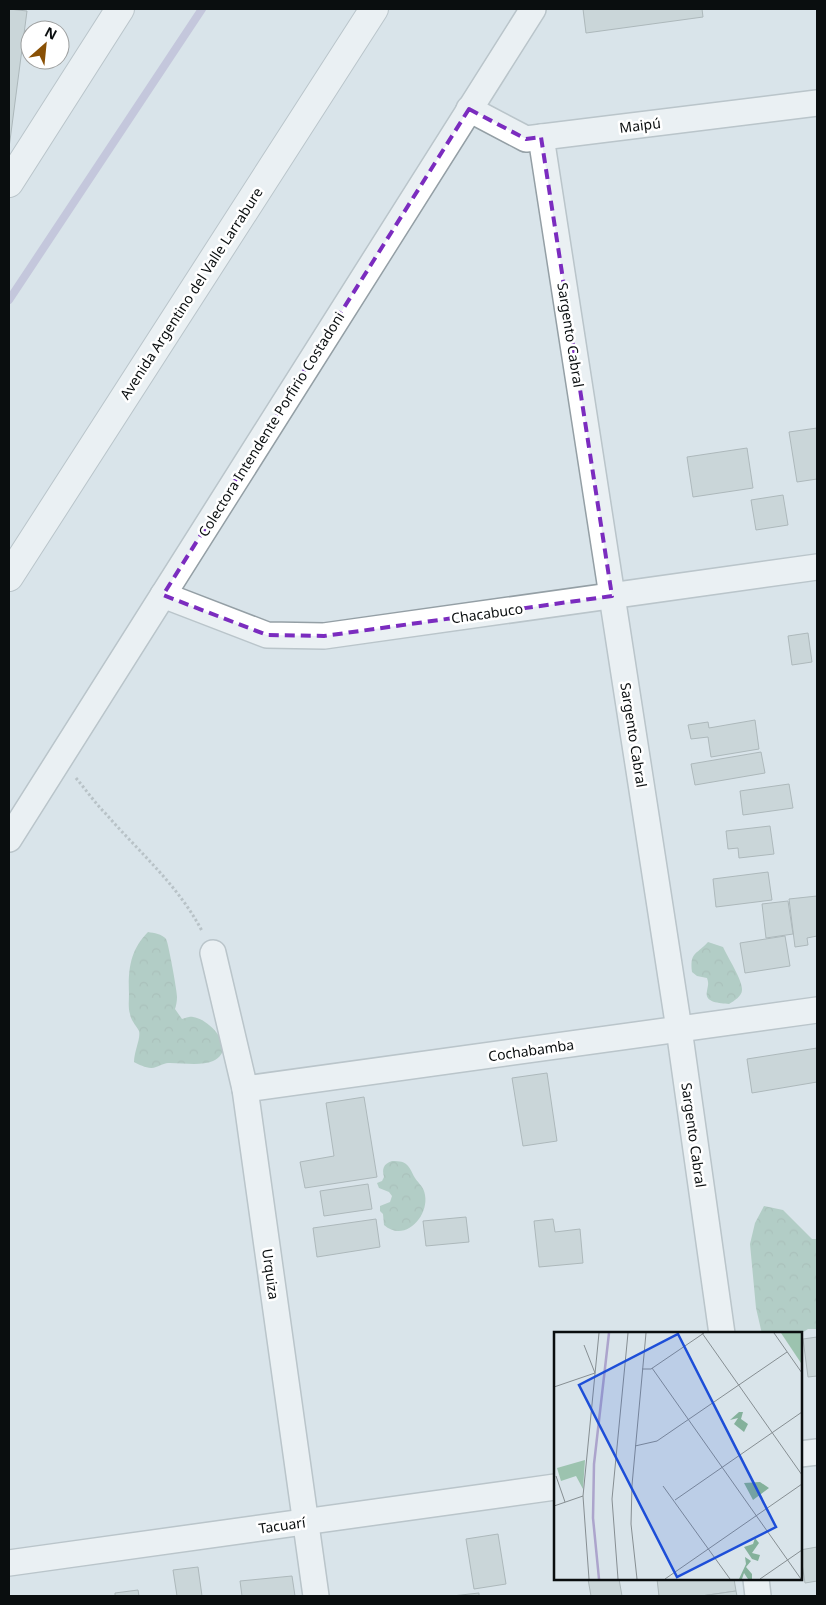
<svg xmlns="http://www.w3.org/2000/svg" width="826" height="1605" font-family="'Noto Sans',sans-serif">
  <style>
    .forest { fill: url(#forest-crowns) }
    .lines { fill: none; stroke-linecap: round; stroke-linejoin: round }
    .stream { stroke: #aca4cc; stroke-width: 8 }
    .building { fill: #b9c6c6; stroke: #778383 }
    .street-casing { stroke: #949fa5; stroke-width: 28 }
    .secondary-casing { stroke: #949fa5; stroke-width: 30 }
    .highway-casing { stroke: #949fa5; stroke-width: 30 }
    .path { stroke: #919a9e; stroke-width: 3; stroke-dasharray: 2.5 2.5; stroke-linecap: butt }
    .street { stroke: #fff; stroke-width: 25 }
    .secondary { stroke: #fff; stroke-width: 28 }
    .highway { stroke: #fff; stroke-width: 28 }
    .marked { fill: none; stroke: #7b2cbf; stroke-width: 4; stroke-dasharray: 10 6; stroke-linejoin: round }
    .labels { text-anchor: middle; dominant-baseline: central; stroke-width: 5; stroke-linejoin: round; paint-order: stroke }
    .street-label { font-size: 14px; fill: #0a0e0f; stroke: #fff }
    .inset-river { fill: none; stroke: #aca4cc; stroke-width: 2.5 }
    .inset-road { fill: none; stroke: #868e92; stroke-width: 1 }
    .view { fill: #1d4ed8; fill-opacity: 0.15; stroke: #1d4ed8; stroke-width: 2.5 }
    .inset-edge { fill: none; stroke: #0a0e0f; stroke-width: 2.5 }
  </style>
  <defs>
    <pattern id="forest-crowns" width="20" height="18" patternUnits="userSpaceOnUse" patternTransform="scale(1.25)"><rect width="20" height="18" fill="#84b19b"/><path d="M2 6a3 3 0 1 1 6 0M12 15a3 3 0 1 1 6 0" fill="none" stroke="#719784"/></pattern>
  </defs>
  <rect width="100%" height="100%" fill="#d9e4ea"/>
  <g class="forest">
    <path d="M 148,932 C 154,933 162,934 166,939 C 168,941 177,991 177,997 C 177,1001 176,1006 175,1009 L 182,1019 C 186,1018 190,1016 193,1017 C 210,1019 238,1050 213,1061 C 201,1066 184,1063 170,1063 C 164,1063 162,1065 156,1067 C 149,1070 140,1065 134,1062 C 134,1051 141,1038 139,1031 C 136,1025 131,1021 130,1014 C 128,1008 129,1000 129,994 C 128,970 130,950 148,932 Z"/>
    <path d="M 708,942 L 723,947 C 727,956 743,981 742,990 C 742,996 734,1001 729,1004 C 720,1003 704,1003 707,991 C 708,985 709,984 707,978 L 697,976 L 692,972 C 690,952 695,956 708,942 Z"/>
    <path d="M 392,1161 C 408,1161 408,1165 415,1178 C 419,1184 424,1187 425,1195 C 429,1217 404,1243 384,1225 L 383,1214 L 380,1211 L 380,1206 L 390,1202 L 392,1196 L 389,1192 L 379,1188 L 377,1183 L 382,1181 L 384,1177 C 382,1169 383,1164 392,1161 Z"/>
    <path d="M 764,1206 L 783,1210 L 812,1239 L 817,1239 L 817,1329 L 808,1329 L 800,1334 L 762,1334 L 756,1308 L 750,1244 L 755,1223 Z"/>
  </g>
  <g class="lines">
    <path class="stream" d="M 9,300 L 202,9"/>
  </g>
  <g class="building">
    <path d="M 9,9 L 27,11 L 9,148 Z"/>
    <path d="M 583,9 L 702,9 L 703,17 L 586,33 Z"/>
    <path d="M 817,428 L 817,479 L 797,482 L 789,432 Z"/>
    <path d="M 747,448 L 753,488 L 693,497 L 687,457 Z"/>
    <path d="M 783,495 L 788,525 L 756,530 L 751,500 Z"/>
    <path d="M 808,633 L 812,662 L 792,665 L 788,636 Z"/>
    <path d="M 755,720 L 759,749 L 711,757 L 708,737 L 691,739 L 688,725 L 708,722 L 709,728 Z"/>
    <path d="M 761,752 L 765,773 L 695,785 L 691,764 Z"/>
    <path d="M 789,784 L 793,808 L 743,815 L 740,791 Z"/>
    <path d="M 770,826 L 774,854 L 739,858 L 738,848 L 728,849 L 726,831 Z"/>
    <path d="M 768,872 L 772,900 L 716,907 L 713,879 Z"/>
    <path d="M 817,896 L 817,936 L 807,938 L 808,945 L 795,947 L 789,899 Z"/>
    <path d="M 788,901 L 793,934 L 766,938 L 762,904 Z"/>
    <path d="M 785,936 L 790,966 L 745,973 L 740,943 Z"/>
    <path d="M 817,1048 L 817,1082 L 752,1093 L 747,1059 Z"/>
    <path d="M 547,1073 L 557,1141 L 523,1146 L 512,1078 Z"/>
    <path d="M 364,1097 L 377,1177 L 305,1188 L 300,1162 L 334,1156 L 326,1103 Z"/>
    <path d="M 368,1184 L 372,1209 L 324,1216 L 320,1191 Z"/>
    <path d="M 466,1217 L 469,1242 L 426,1246 L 423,1221 Z"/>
    <path d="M 376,1219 L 380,1247 L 317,1257 L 313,1228 Z"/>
    <path d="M 553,1219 L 555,1232 L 580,1229 L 583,1263 L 539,1267 L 534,1221 Z"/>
    <path d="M 817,1337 L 817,1376 L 808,1377 L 803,1339 Z"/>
    <path d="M 498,1534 L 506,1584 L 474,1589 L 466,1539 Z"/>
    <path d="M 817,1547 L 817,1581 L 805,1583 L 800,1550 Z"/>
    <path d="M 198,1567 L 202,1596 L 177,1596 L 173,1570 Z"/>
    <path d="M 292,1576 L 295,1596 L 242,1596 L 240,1581 Z"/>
    <path d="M 588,1579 L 619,1579 L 622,1596 L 591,1596 Z"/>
    <path d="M 657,1579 L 734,1579 L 736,1591 L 701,1596 L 659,1596 Z"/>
    <path d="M 138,1590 L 139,1596 L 115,1596 L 115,1593 Z"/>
    <path d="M 736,1591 L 737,1596 L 701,1596 Z"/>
    <path d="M 479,1593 L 479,1596 L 452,1596 Z"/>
  </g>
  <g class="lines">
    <g class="street-casing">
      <g id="street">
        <path d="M 469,109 L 526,139 L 817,103"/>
        <path d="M 541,137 L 679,1029 L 722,1334"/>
        <path d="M 163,595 L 267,635 L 324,636 L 817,567"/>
        <path d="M 9,839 L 533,9"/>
        <path d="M 213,953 L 245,1089 L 316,1596"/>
        <path d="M 245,1089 L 817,1010"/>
        <path d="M 800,1454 L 817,1452"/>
        <path d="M 9,1563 L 555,1487"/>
        <path d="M 756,1579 L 758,1596"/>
      </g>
    </g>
    <g class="secondary-casing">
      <path id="secondary" d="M 9,183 L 120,9"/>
    </g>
    <g class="highway-casing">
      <path id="highway" d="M 9,577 L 374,9"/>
    </g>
    <path class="path" d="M 76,778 C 86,790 95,803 106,814 C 139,852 178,885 202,931"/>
    <use href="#street" class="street"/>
    <use href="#secondary" class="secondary"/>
    <use href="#highway" class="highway"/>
  </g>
  <path d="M0 0H826V1605H0ZM 469,109 L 526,139 L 541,137 L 612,596 L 324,636 L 267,635 L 163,595 Z" fill="#d9e4ea" fill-opacity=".55" fill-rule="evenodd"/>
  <path class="marked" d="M 469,109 L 526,139 L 541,137 L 612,596 L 324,636 L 267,635 L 163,595 Z"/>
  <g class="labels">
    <g class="street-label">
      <text transform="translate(640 125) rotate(-7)">Maipú</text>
      <text transform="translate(191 293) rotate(-57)">Avenida Argentino del Valle Larrabure</text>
      <text transform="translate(571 335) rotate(81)">Sargento Cabral</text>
      <text transform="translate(271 424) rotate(-58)">Colectora Intendente Porfirio Costadoni</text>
      <text transform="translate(487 613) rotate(-8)">Chacabuco</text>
      <text transform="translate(634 735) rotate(81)">Sargento Cabral</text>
      <text transform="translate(531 1050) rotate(-8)">Cochabamba</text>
      <text transform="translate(694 1135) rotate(82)">Sargento Cabral</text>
      <text transform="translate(271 1274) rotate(82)">Urquiza</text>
      <text transform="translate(282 1525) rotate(-8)">Tacuarí</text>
    </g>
  </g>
  <g transform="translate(554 1332)">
    <rect width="248" height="248" fill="#d9e4ea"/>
    <path d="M 185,80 L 189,80 L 187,87 L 194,92 L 190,100 L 180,92 L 184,86 L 176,88 ZM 206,150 L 215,156 L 199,168 L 190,151 ZM 201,206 L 205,211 L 198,221 L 206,223 L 204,229 L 198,227 L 190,215 L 199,212 ZM 191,225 L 197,229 L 192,235 L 198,242 L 198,247 L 194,247 L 190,241 L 188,247 L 185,247 L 192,232 Z" fill="#84b19b"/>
    <path d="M 227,1 L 247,1 L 247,31 Z" fill="#9cc3af"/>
    <path d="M 31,128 L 29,157 L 22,144 L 7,149 L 3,136 Z" fill="#9cc3af"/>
    <path class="inset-river" d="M 45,247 L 39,186 L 40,132 L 55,1"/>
    <path class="inset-road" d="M 148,1 L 248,143M 220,1 L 248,41M 98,36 L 247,247M 88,37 L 97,37 L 150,1M 0,55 L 41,41 L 30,13M 81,114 L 103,109 L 233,20M 2,144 L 11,170M 109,154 L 176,247M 121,168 L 248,80M 0,174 L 29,164M 35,247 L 29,164 L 45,1M 64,247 L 58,167 L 74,1M 83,247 L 77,192 L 78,153 L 92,1M 111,247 L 248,152M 206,247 L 248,218"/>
    <path class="view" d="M 124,2 L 222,195 L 123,245 L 25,53 Z"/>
    <rect width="248" height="248" class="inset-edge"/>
  </g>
  <rect width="826" height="1605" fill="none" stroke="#0a0e0f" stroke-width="20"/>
  <g transform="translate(45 45) rotate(27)"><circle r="24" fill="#ffffff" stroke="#9d9f9f"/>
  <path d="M0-4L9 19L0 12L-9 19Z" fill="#895005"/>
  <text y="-8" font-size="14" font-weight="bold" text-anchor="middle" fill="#0a0e0f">N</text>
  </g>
</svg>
